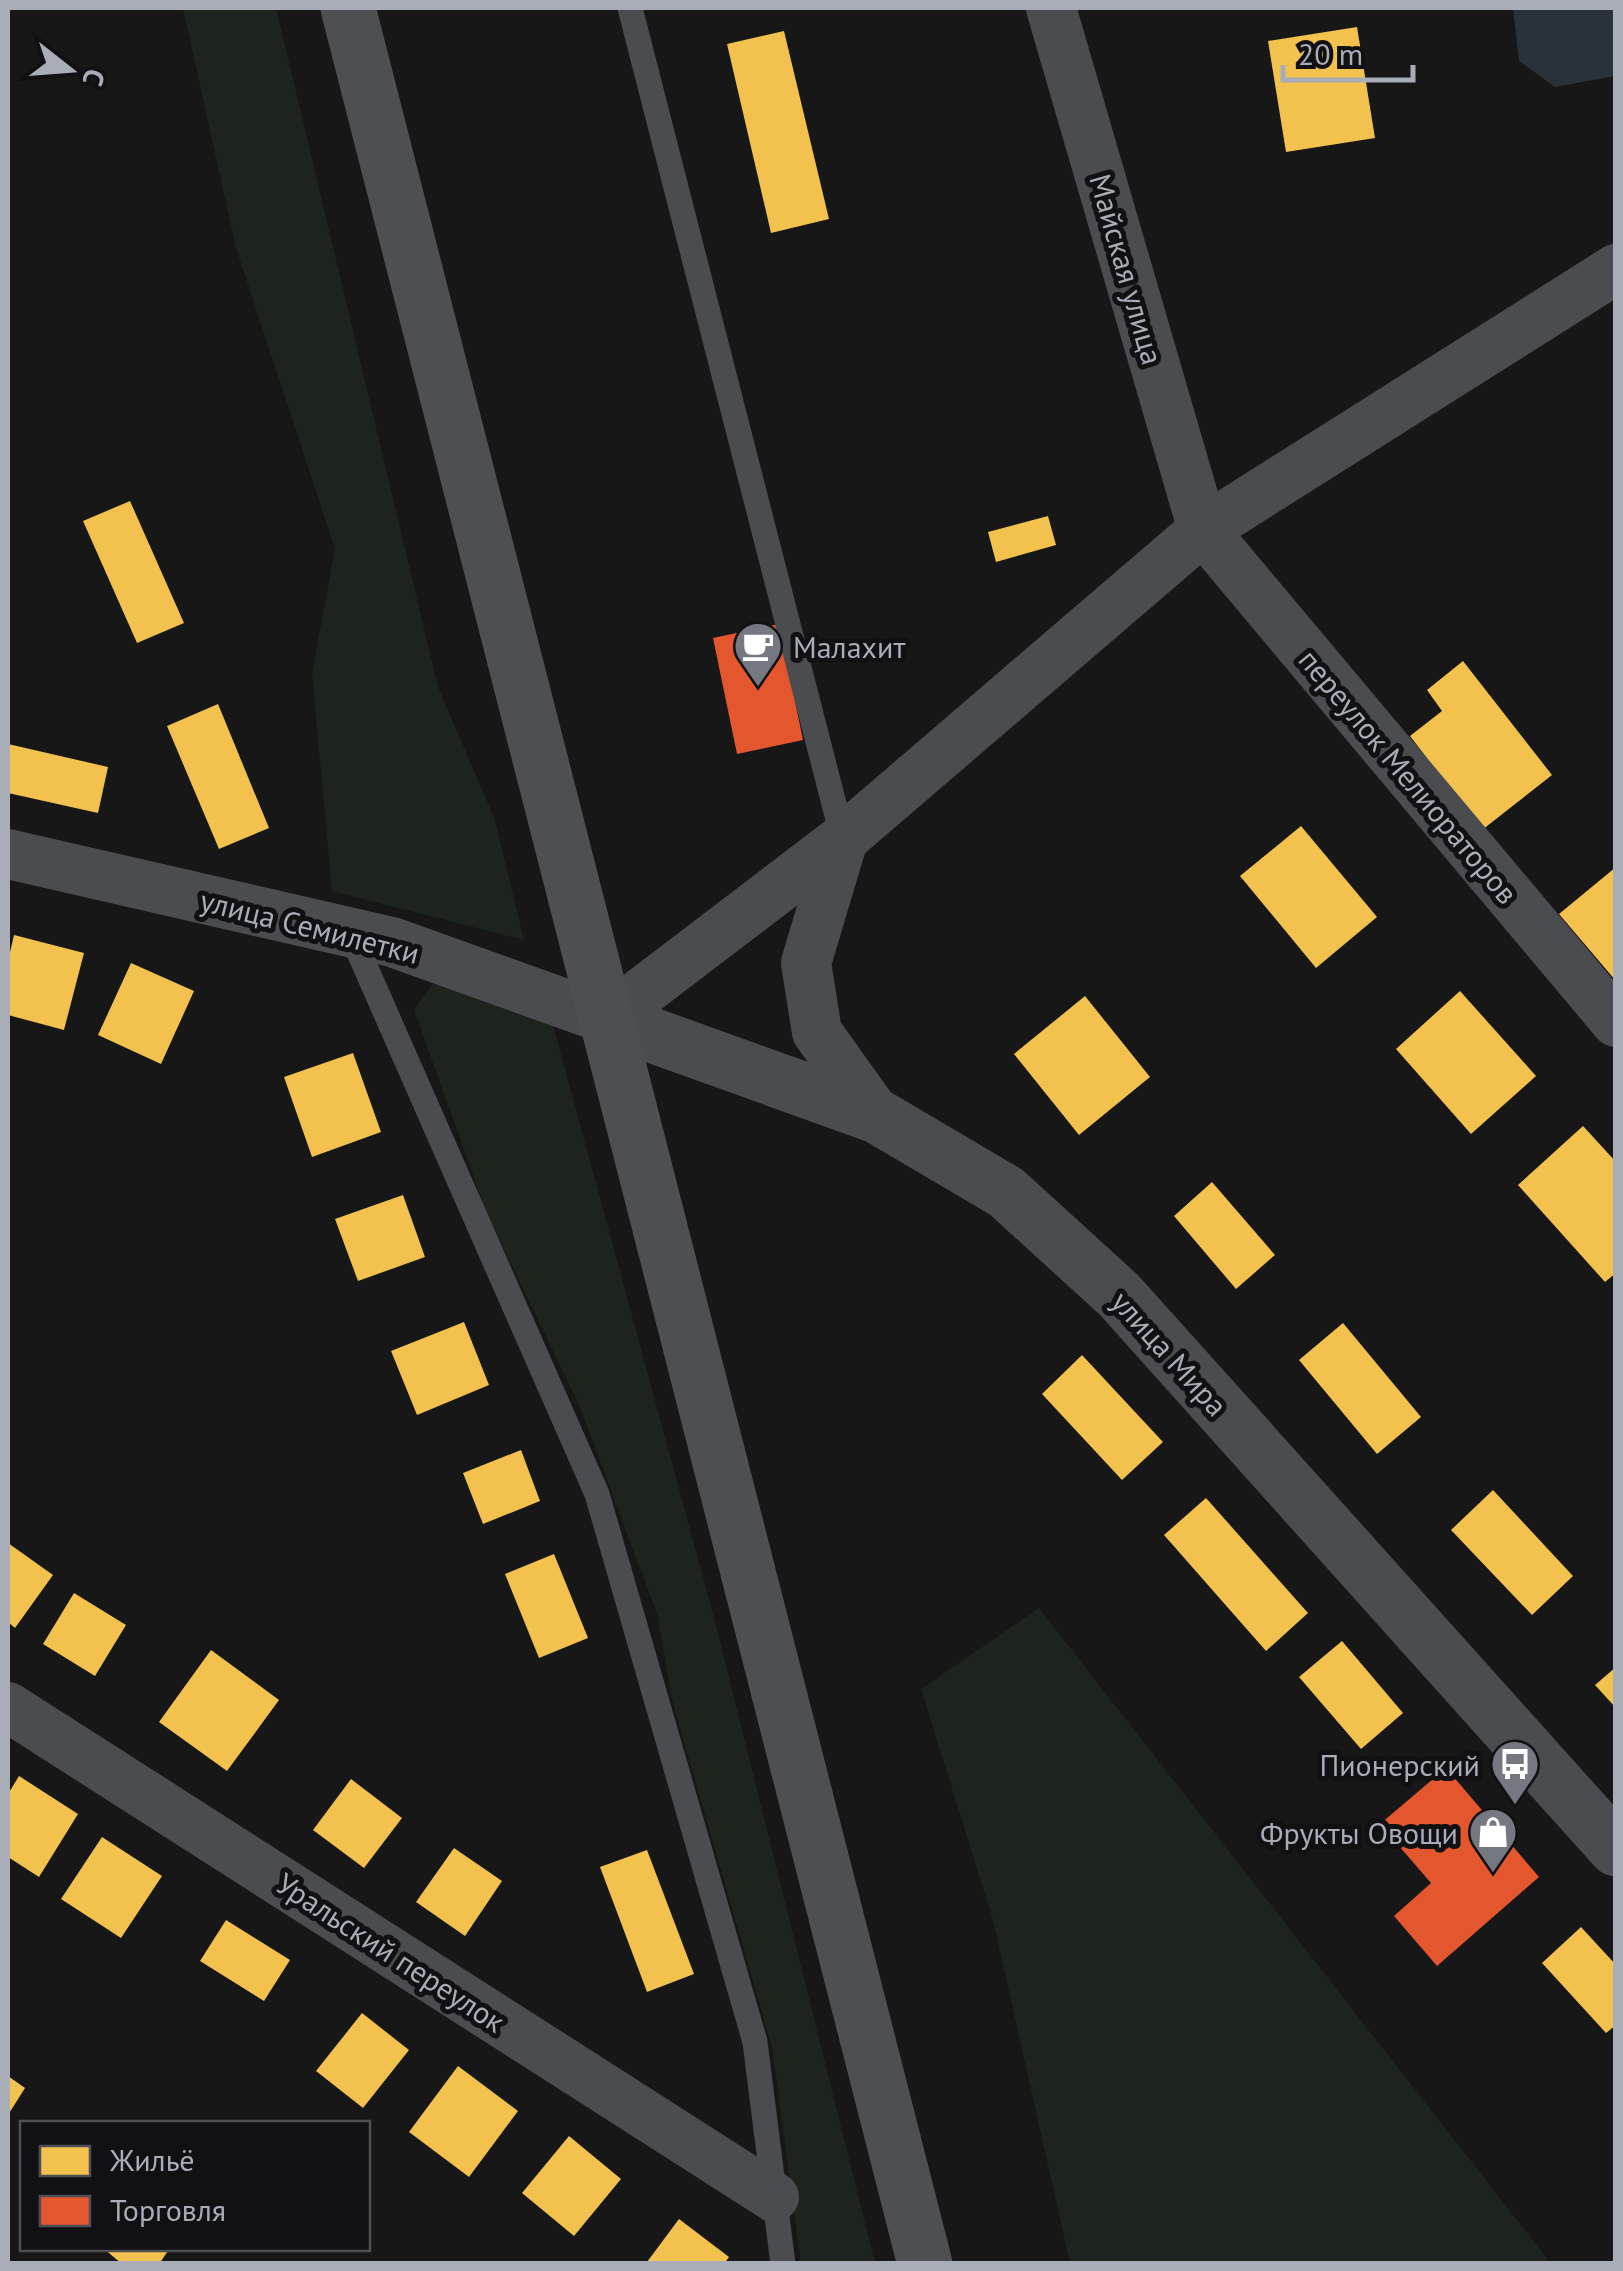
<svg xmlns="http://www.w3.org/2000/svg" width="1623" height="2271" font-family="'PT Sans',sans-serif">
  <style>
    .green { fill: #1d241e }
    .water { fill: #2a3239 }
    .homes { fill: #f2c14e }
    .shops { fill: #e4572e }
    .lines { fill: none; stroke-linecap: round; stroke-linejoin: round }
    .service { stroke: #4b4c50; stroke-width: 25 }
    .minor { stroke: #4b4c50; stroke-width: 50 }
    .tertiary { stroke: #4b4c50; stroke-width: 55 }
    .primary { stroke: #4d4f52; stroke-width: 55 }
    .labels { text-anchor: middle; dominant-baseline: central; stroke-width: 10; stroke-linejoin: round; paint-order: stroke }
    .street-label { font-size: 30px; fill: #a8adb8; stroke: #111113 }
    .poi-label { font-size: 30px; fill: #a8adb8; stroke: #111113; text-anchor: end }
  </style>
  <rect width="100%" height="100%" fill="#171717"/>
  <g class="green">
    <path d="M 183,8 L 276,8 L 438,687 L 495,820 L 524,940 L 332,891 L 312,673 L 335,549 L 236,248 Z"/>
    <path d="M 435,980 L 546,999 L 716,1625 L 875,2263 L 801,2263 L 772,2047 L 673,1704 L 657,1614 L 580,1407 L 487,1214 L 414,1010 Z"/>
    <path d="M 1039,1608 L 1549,2261 L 1551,2263 L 1070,2263 L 993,1920 L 921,1689 Z"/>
  </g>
  <path class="water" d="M 1513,8 L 1615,8 L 1615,76 L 1555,87 L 1519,61 Z"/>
  <g class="homes">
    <path d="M 1357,27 L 1375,138 L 1286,152 L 1268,41 Z"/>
    <path d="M 784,31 L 829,219 L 771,233 L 727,44 Z"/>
    <path d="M 130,501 L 184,623 L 137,643 L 83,521 Z"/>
    <path d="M 1048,516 L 1056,545 L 996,562 L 988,532 Z"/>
    <path d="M 1463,661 L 1552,775 L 1482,830 L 1410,736 L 1442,711 L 1427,690 Z"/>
    <path d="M 218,704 L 269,828 L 219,849 L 167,726 Z"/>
    <path d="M 8,744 L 108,767 L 98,813 L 8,793 Z"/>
    <path d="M 1301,826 L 1377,917 L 1316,968 L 1240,876 Z"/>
    <path d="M 1616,867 L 1616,981 L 1559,914 Z"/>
    <path d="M 14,935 L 84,953 L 64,1030 L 8,1015 L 8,961 Z"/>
    <path d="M 131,963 L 194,991 L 161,1064 L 98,1035 Z"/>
    <path d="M 1460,991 L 1536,1076 L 1471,1134 L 1396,1049 Z"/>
    <path d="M 1085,996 L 1150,1077 L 1079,1135 L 1014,1054 Z"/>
    <path d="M 353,1053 L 381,1132 L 312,1157 L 284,1077 Z"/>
    <path d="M 1583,1126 L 1616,1162 L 1616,1273 L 1605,1282 L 1518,1185 Z"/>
    <path d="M 1212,1182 L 1275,1255 L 1236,1289 L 1174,1216 Z"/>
    <path d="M 403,1195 L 425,1257 L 358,1281 L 335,1219 Z"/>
    <path d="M 464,1322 L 489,1385 L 417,1415 L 391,1351 Z"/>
    <path d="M 1343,1323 L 1421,1417 L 1377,1454 L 1299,1360 Z"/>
    <path d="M 1082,1355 L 1163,1442 L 1122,1480 L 1042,1394 Z"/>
    <path d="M 521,1450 L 540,1501 L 483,1524 L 463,1473 Z"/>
    <path d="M 1493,1490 L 1573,1576 L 1532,1615 L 1451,1530 Z"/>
    <path d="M 1206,1498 L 1308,1613 L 1266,1651 L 1164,1535 Z"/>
    <path d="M 8,1543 L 53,1575 L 15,1628 L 8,1622 Z"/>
    <path d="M 554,1554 L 588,1638 L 539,1658 L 505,1574 Z"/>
    <path d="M 74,1593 L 126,1625 L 95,1676 L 43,1644 Z"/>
    <path d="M 1342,1641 L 1403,1713 L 1361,1749 L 1299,1677 Z"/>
    <path d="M 211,1650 L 279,1700 L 227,1771 L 159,1722 Z"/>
    <path d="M 1616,1667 L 1616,1708 L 1595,1685 Z"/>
    <path d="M 19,1776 L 78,1814 L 39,1877 L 8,1857 L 8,1794 Z"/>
    <path d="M 351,1779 L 402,1818 L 364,1868 L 313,1830 Z"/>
    <path d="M 102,1837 L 162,1876 L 121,1938 L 61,1899 Z"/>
    <path d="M 454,1848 L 502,1881 L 465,1936 L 416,1902 Z"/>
    <path d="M 647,1850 L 694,1974 L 647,1992 L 600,1867 Z"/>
    <path d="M 226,1920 L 290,1960 L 264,2001 L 200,1961 Z"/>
    <path d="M 1581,1927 L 1616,1965 L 1616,2025 L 1606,2033 L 1542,1963 Z"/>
    <path d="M 362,2013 L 409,2050 L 363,2108 L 316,2071 Z"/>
    <path d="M 458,2066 L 518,2111 L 469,2177 L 409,2132 Z"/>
    <path d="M 8,2076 L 25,2088 L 8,2115 Z"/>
    <path d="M 569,2136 L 621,2179 L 574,2236 L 522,2193 Z"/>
    <path d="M 679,2219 L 729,2257 L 724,2264 L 647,2262 Z"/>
    <path d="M 103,2248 L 170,2248 L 159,2264 L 122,2264 Z"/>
  </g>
  <g class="shops">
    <path d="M 779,624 L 803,740 L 737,754 L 713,638 Z"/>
    <path d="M 1446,1768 L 1539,1877 L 1437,1966 L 1394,1916 L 1431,1883 L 1380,1824 Z"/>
  </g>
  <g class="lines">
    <g class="service">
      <path d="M 630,8 L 843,839"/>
      <path d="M 350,932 L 597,1494 L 755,2042 L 783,2264"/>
    </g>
    <g class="minor">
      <path d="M 1051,8 L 1203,530 L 1616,1022"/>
      <path d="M 843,839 L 806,963 L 817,1032 L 877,1116"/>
      <path d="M 8,854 L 392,942 L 607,1019 L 843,839 L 1203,530 L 1616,269"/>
      <path d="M 8,1707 L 774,2197"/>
    </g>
    <path class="tertiary" d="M 607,1019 L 877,1116 L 1006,1192 L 1119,1295 L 1616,1849"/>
    <path class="primary" d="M 348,8 L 925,2264"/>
  </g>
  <defs>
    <g id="cafe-pin" transform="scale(2.5)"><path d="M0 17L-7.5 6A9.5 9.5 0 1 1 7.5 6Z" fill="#757880" stroke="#111113"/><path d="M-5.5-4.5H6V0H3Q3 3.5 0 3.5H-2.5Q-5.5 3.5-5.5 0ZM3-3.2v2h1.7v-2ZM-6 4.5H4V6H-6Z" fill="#fff"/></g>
    <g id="bus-pin" transform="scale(2.5)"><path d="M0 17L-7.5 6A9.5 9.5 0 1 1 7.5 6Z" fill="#757880" stroke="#111113"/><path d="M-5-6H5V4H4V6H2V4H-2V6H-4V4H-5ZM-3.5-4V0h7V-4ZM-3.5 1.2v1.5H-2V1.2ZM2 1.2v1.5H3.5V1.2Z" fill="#fff"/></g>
    <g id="shop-pin" transform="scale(2.5)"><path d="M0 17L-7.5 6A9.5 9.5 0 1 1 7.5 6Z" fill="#757880" stroke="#111113"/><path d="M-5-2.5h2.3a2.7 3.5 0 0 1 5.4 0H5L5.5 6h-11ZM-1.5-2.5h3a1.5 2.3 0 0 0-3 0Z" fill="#fff"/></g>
  </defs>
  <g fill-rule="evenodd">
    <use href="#cafe-pin" x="758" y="646"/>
    <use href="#bus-pin" x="1515" y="1764"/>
    <use href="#shop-pin" x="1493" y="1832"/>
  </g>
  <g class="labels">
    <g class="street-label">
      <text transform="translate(1127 269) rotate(74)">Майская улица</text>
      <text transform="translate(1409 776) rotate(50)">переулок Мелиораторов</text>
      <text transform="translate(310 926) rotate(14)">улица Семилетки</text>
      <text transform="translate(1170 1353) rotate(48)">улица Мира</text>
      <text transform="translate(391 1952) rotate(33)">Уральский переулок</text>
    </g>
    <g class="poi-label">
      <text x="793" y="646" text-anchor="start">Малахит</text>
      <text x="1480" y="1764">Пионерский</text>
      <text x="1458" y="1832">Фрукты Овощи</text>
    </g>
  </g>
  <rect width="1623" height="2271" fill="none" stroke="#a8adb8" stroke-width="20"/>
  <rect x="20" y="2121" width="350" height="130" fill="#111113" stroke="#4d4f55" stroke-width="2.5"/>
  <rect x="40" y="2146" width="50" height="30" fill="#f2c14e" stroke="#4d4f55" stroke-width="2.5"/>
  <text x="110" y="2171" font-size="30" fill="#a8adb8">Жильё</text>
  <rect x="40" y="2196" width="50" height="30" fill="#e4572e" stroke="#4d4f55" stroke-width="2.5"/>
  <text x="110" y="2221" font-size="30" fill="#a8adb8">Торговля</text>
  <g transform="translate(70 70) rotate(107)" stroke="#111113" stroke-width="8" paint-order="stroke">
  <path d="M0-8L18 38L0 25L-18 38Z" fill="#a8adb8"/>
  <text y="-15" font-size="28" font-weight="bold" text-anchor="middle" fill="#a8adb8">С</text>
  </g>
  <path d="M1283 65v15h130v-15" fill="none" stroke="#a8adb8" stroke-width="5"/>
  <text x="1298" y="65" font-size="30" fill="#a8adb8" stroke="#111113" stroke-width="8" paint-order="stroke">20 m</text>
</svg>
